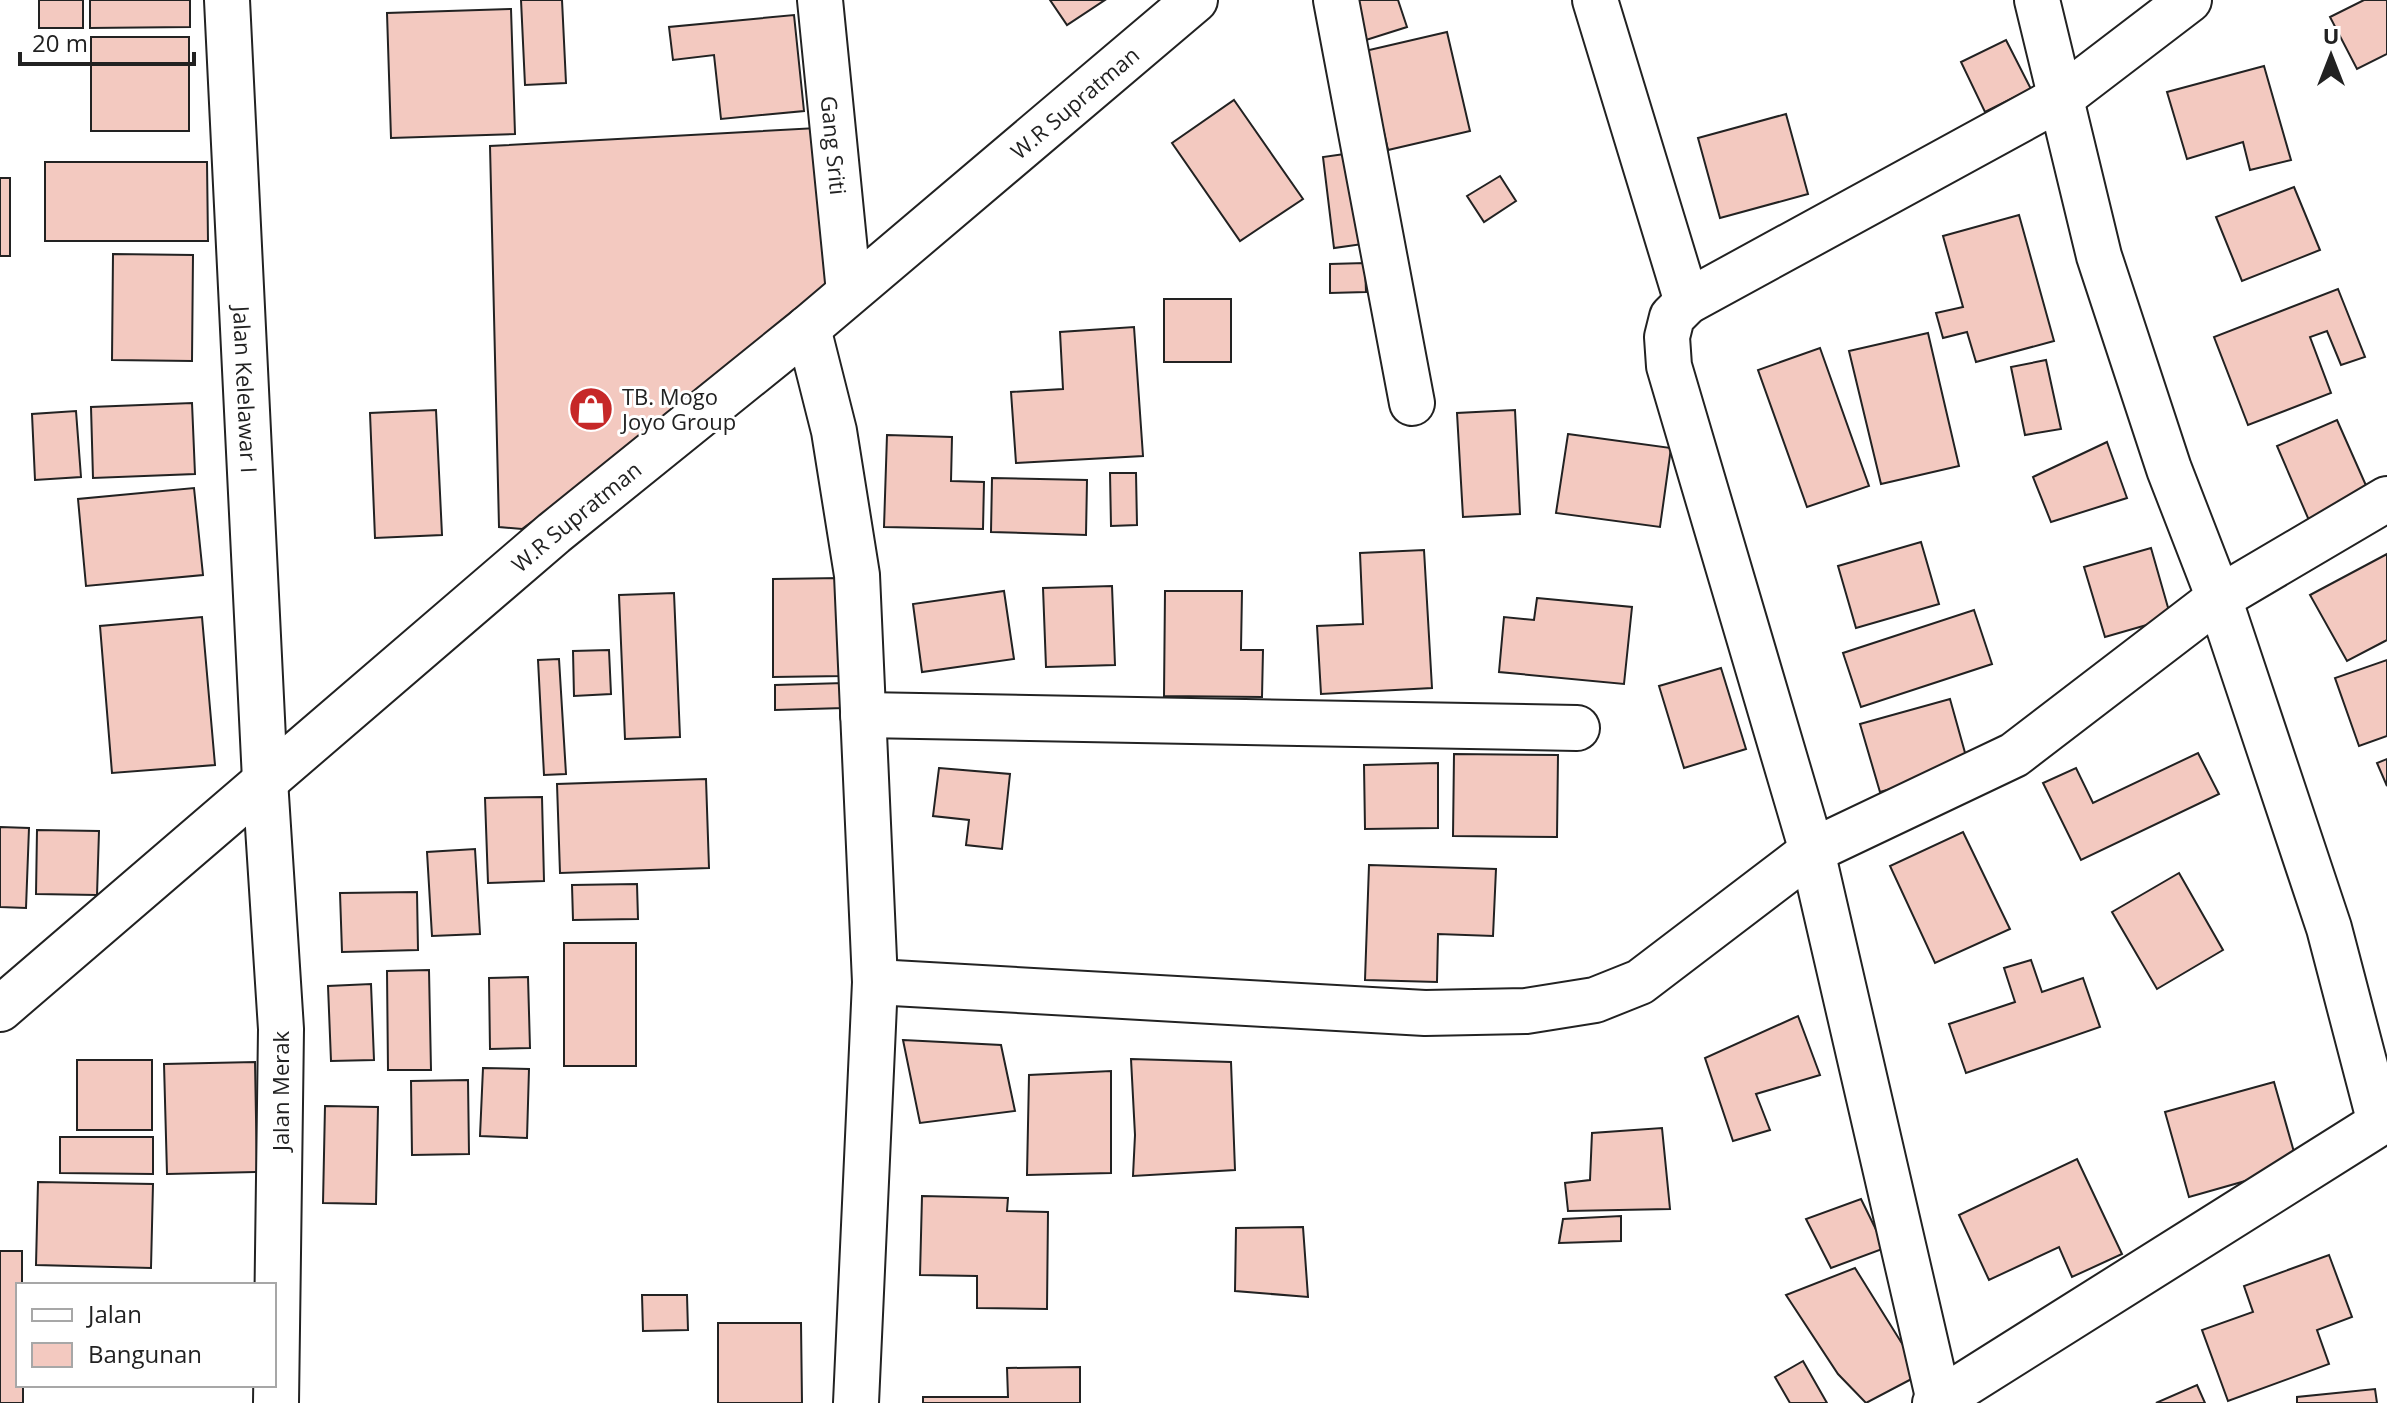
<svg xmlns="http://www.w3.org/2000/svg" width="2387" height="1403" font-family="'Open Sans',sans-serif">
  <style>
    .building { fill: #f3c9c0; stroke: #222; stroke-width: 2 }
    .lines { fill: none; stroke-linecap: round; stroke-linejoin: round }
    .street-casing { stroke: #222; stroke-width: 48 }
    .secondary-casing { stroke: #222; stroke-width: 48 }
    .street { stroke: #fff; stroke-width: 44 }
    .secondary { stroke: #fff; stroke-width: 44 }
    .labels { text-anchor: middle; dominant-baseline: central; stroke-width: 6; stroke-linejoin: round; paint-order: stroke }
    .street-label { font-size: 22px; fill: #222; stroke: #fff }
    .poi-label { font-size: 22px; fill: #222; stroke: #fff; text-anchor: start }
  </style>
  <rect width="100%" height="100%" fill="#fff"/>
  <g class="building">
    <rect x="39" y="0" width="44" height="28"/>
    <path d="M 90,0 L 190,0 L 190,27 L 90,28 Z"/>
    <path d="M 521,0 L 562,0 L 566,83 L 525,85 Z"/>
    <path d="M 1050,0 L 1105,0 L 1067,25 Z"/>
    <path d="M 1354,0 L 1398,0 L 1407,27 L 1366,40 Z"/>
    <path d="M 2364,0 L 2387,0 L 2387,54 L 2357,69 L 2330,17 Z"/>
    <path d="M 511,9 L 515,134 L 391,138 L 387,13 Z"/>
    <path d="M 794,15 L 804,111 L 721,119 L 714,55 L 673,60 L 669,27 Z"/>
    <path d="M 1447,32 L 1470,131 L 1388,150 L 1365,51 Z"/>
    <rect x="91" y="37" width="98" height="94"/>
    <path d="M 2006,40 L 2031,89 L 1985,112 L 1961,62 Z"/>
    <path d="M 2264,66 L 2291,160 L 2250,170 L 2243,142 L 2187,159 L 2167,92 Z"/>
    <path d="M 1234,100 L 1303,199 L 1240,241 L 1172,143 Z"/>
    <path d="M 1786,114 L 1808,194 L 1720,218 L 1698,138 Z"/>
    <path d="M 817,128 L 846,292 L 522,529 L 499,527 L 490,146 Z"/>
    <path d="M 1359,152 L 1370,243 L 1334,248 L 1323,157 Z"/>
    <path d="M 45,162 L 207,162 L 208,241 L 45,241 Z"/>
    <path d="M 1500,176 L 1516,201 L 1484,222 L 1467,196 Z"/>
    <rect x="0" y="178" width="10" height="78"/>
    <path d="M 2294,187 L 2320,250 L 2242,281 L 2216,217 Z"/>
    <path d="M 2019,215 L 2054,341 L 1976,362 L 1967,332 L 1943,338 L 1936,313 L 1963,307 L 1943,236 Z"/>
    <path d="M 113,254 L 193,255 L 192,361 L 112,360 Z"/>
    <path d="M 1365,263 L 1366,292 L 1330,293 L 1330,264 Z"/>
    <path d="M 2338,289 L 2365,357 L 2341,365 L 2327,331 L 2310,337 L 2331,393 L 2248,425 L 2214,337 Z"/>
    <rect x="1164" y="299" width="67" height="63"/>
    <path d="M 1134,327 L 1143,456 L 1016,463 L 1011,392 L 1063,389 L 1060,332 Z"/>
    <path d="M 1928,333 L 1959,466 L 1881,484 L 1849,351 Z"/>
    <path d="M 1820,348 L 1869,486 L 1807,507 L 1758,370 Z"/>
    <path d="M 2046,360 L 2061,429 L 2025,435 L 2011,367 Z"/>
    <path d="M 192,403 L 195,474 L 93,478 L 91,407 Z"/>
    <path d="M 436,410 L 442,535 L 375,538 L 370,413 Z"/>
    <path d="M 1515,410 L 1520,514 L 1463,517 L 1457,413 Z"/>
    <path d="M 76,411 L 81,477 L 35,480 L 32,414 Z"/>
    <path d="M 2337,420 L 2372,499 L 2311,525 L 2277,446 Z"/>
    <path d="M 1568,434 L 1671,448 L 1660,527 L 1556,513 Z"/>
    <path d="M 887,435 L 952,437 L 951,481 L 984,482 L 983,529 L 884,527 Z"/>
    <path d="M 2107,442 L 2127,498 L 2051,522 L 2033,477 Z"/>
    <path d="M 1110,473 L 1136,473 L 1137,525 L 1111,526 Z"/>
    <path d="M 992,478 L 1087,480 L 1086,535 L 991,532 Z"/>
    <path d="M 194,488 L 203,575 L 86,586 L 78,499 Z"/>
    <path d="M 1921,542 L 1939,604 L 1856,628 L 1838,566 Z"/>
    <path d="M 2151,548 L 2171,618 L 2105,637 L 2084,567 Z"/>
    <path d="M 1424,550 L 1432,688 L 1321,694 L 1317,626 L 1363,624 L 1360,553 Z"/>
    <path d="M 2387,554 L 2387,640 L 2347,661 L 2310,595 Z"/>
    <path d="M 841,578 L 844,676 L 773,677 L 773,579 Z"/>
    <path d="M 1112,586 L 1115,665 L 1046,667 L 1043,588 Z"/>
    <path d="M 1004,591 L 1014,659 L 922,672 L 913,604 Z"/>
    <path d="M 1165,591 L 1242,591 L 1241,650 L 1263,650 L 1262,697 L 1164,696 Z"/>
    <path d="M 674,593 L 680,737 L 625,739 L 619,595 Z"/>
    <path d="M 1537,598 L 1632,607 L 1624,684 L 1499,672 L 1504,617 L 1534,620 Z"/>
    <path d="M 1974,610 L 1992,664 L 1861,707 L 1843,653 Z"/>
    <path d="M 202,617 L 215,765 L 112,773 L 100,626 Z"/>
    <path d="M 609,650 L 611,694 L 574,696 L 573,651 Z"/>
    <path d="M 559,659 L 566,774 L 544,775 L 538,660 Z"/>
    <path d="M 2387,660 L 2387,736 L 2359,746 L 2335,678 Z"/>
    <path d="M 1721,668 L 1746,749 L 1684,768 L 1659,686 Z"/>
    <path d="M 844,683 L 844,708 L 775,710 L 775,685 Z"/>
    <path d="M 1950,699 L 1969,767 L 1880,792 L 1860,724 Z"/>
    <path d="M 2198,753 L 2219,794 L 2081,860 L 2043,783 L 2076,768 L 2093,803 Z"/>
    <path d="M 1454,754 L 1558,755 L 1557,837 L 1453,836 Z"/>
    <path d="M 2387,759 L 2387,786 L 2377,763 Z"/>
    <path d="M 1438,763 L 1438,828 L 1365,829 L 1364,765 Z"/>
    <path d="M 939,768 L 1010,774 L 1002,849 L 966,845 L 969,820 L 933,816 Z"/>
    <path d="M 706,779 L 709,868 L 560,873 L 557,784 Z"/>
    <path d="M 542,797 L 544,881 L 488,883 L 485,798 Z"/>
    <path d="M 0,827 L 29,828 L 26,908 L 0,907 Z"/>
    <path d="M 37,830 L 99,831 L 97,895 L 36,894 Z"/>
    <path d="M 1963,832 L 2010,929 L 1935,963 L 1890,866 Z"/>
    <path d="M 475,849 L 480,934 L 432,936 L 427,852 Z"/>
    <path d="M 1369,865 L 1496,869 L 1493,936 L 1438,934 L 1437,982 L 1365,980 Z"/>
    <path d="M 2179,873 L 2223,950 L 2157,989 L 2112,912 Z"/>
    <path d="M 637,884 L 638,919 L 573,920 L 572,885 Z"/>
    <path d="M 417,892 L 418,950 L 342,952 L 340,893 Z"/>
    <rect x="564" y="943" width="72" height="123"/>
    <path d="M 2031,960 L 2042,992 L 2083,978 L 2100,1027 L 1966,1073 L 1949,1024 L 2015,1002 L 2004,968 Z"/>
    <path d="M 429,970 L 431,1070 L 388,1070 L 387,971 Z"/>
    <path d="M 528,977 L 530,1048 L 490,1049 L 489,978 Z"/>
    <path d="M 371,984 L 374,1060 L 331,1061 L 328,986 Z"/>
    <path d="M 1798,1016 L 1820,1075 L 1756,1094 L 1770,1130 L 1733,1141 L 1705,1058 Z"/>
    <path d="M 903,1040 L 1001,1045 L 1015,1111 L 920,1123 Z"/>
    <path d="M 1131,1059 L 1231,1062 L 1235,1170 L 1133,1176 L 1135,1135 Z"/>
    <rect x="77" y="1060" width="75" height="70"/>
    <path d="M 255,1062 L 257,1172 L 167,1174 L 164,1064 Z"/>
    <path d="M 483,1068 L 529,1069 L 527,1138 L 480,1136 Z"/>
    <path d="M 1111,1071 L 1111,1173 L 1027,1175 L 1029,1075 Z"/>
    <path d="M 468,1080 L 469,1154 L 412,1155 L 411,1081 Z"/>
    <path d="M 2274,1082 L 2298,1166 L 2189,1197 L 2165,1112 Z"/>
    <path d="M 325,1106 L 378,1107 L 376,1204 L 323,1203 Z"/>
    <path d="M 1662,1128 L 1670,1209 L 1568,1211 L 1565,1183 L 1590,1180 L 1592,1133 Z"/>
    <path d="M 60,1137 L 153,1137 L 153,1174 L 60,1173 Z"/>
    <path d="M 2077,1159 L 2122,1254 L 2072,1277 L 2059,1247 L 1989,1280 L 1959,1215 Z"/>
    <path d="M 38,1182 L 153,1184 L 151,1268 L 36,1265 Z"/>
    <path d="M 922,1196 L 1008,1198 L 1007,1211 L 1048,1212 L 1047,1309 L 977,1308 L 977,1276 L 920,1275 Z"/>
    <path d="M 1861,1199 L 1885,1248 L 1831,1268 L 1806,1219 Z"/>
    <path d="M 1621,1216 L 1621,1241 L 1559,1243 L 1563,1219 Z"/>
    <path d="M 1303,1227 L 1308,1297 L 1235,1291 L 1236,1228 Z"/>
    <path d="M 0,1251 L 22,1251 L 22,1285 L 18,1285 L 18,1385 L 23,1385 L 23,1403 L 0,1403 Z"/>
    <path d="M 2329,1255 L 2352,1317 L 2317,1330 L 2329,1364 L 2228,1401 L 2202,1330 L 2253,1312 L 2244,1286 Z"/>
    <path d="M 1855,1268 L 1921,1374 L 1866,1403 L 1838,1374 L 1786,1295 Z"/>
    <path d="M 642,1295 L 687,1295 L 688,1330 L 643,1331 Z"/>
    <path d="M 718,1323 L 801,1323 L 802,1403 L 718,1403 Z"/>
    <path d="M 1803,1361 L 1827,1403 L 1790,1403 L 1775,1377 Z"/>
    <path d="M 1080,1367 L 1080,1403 L 923,1403 L 923,1397 L 1008,1397 L 1007,1368 Z"/>
    <path d="M 2197,1385 L 2205,1403 L 2156,1403 Z"/>
    <path d="M 2375,1389 L 2377,1403 L 2297,1403 L 2297,1397 Z"/>
  </g>
  <g class="lines">
    <g class="street-casing">
      <g id="street">
        <path id="s1" d="M 227,0 L 265,780 L 281,1029 L 276,1403"/>
        <path id="s2" d="M 820,0 L 849,292"/>
        <path d="M 1336,0 L 1412,403"/>
        <path d="M 1595,0 L 1687,302"/>
        <path d="M 808,328 L 834,431 L 857,575 L 875,982 L 856,1403"/>
        <path d="M 863,715 L 1577,728"/>
        <path d="M 875,982 L 1425,1013 L 1526,1011 L 1595,1000 L 1640,982 L 1812,851 L 2014,755 L 2219,598 L 2387,499"/>
        <path d="M 1939,1401 L 1812,851 L 1669,366 L 1667,337 L 1672,317 L 1687,302 L 2062,97 L 2189,0"/>
        <path d="M 1935,1403 L 2380,1123 L 2329,928 L 2219,598 L 2169,469 L 2099,256 L 2037,0"/>
      </g>
    </g>
    <g class="secondary-casing">
      <g id="secondary">
        <path id="s3" d="M 0,1009 L 554,533 L 808,328 L 1195,0"/>
      </g>
    </g>
    <use href="#street" class="street"/>
    <use href="#secondary" class="secondary"/>
  </g>
  <defs>
    <g id="shop-disc" transform="scale(2.3)"><circle r="9.5" fill="#c62828" stroke="#fff"/><path d="M-5-2.5h2.3a2.7 3.5 0 0 1 5.4 0H5L5.5 6h-11ZM-1.5-2.5h3a1.5 2.3 0 0 0-3 0Z" fill="#fff"/></g>
  </defs>
  <g fill-rule="evenodd">
    <use href="#shop-disc" x="591" y="409"/>
  </g>
  <g class="labels">
    <g class="street-label">
      <text stroke="none"><textPath href="#s3" startOffset="1406">W.R Supratman</textPath></text>
      <text stroke="none"><textPath href="#s2" startOffset="146">Gang Sriti</textPath></text>
      <text stroke="none"><textPath href="#s1" startOffset="390">Jalan Kelelawar I</textPath></text>
      <text stroke="none"><textPath href="#s3" startOffset="758">W.R Supratman</textPath></text>
      <text transform="translate(280 1091) rotate(-90)">Jalan Merak</text>
    </g>
    <g class="poi-label">
      <text x="622" y="396">TB. Mogo<tspan x="622" dy="25">Joyo Group</tspan></text>
    </g>
  </g>
  <rect x="16" y="1283" width="260" height="104" fill="#ffffff" stroke="#a7a7a7" stroke-width="2"/>
  <rect x="32" y="1309" width="40" height="12" fill="#ffffff" stroke="#a7a7a7" stroke-width="2"/>
  <text x="88" y="1323" font-size="24" fill="#222222">Jalan</text>
  <rect x="32" y="1343" width="40" height="24" fill="#f3c9c0" stroke="#a7a7a7" stroke-width="2"/>
  <text x="88" y="1363" font-size="24" fill="#222222">Bangunan</text>
  <g transform="translate(2331 56)" stroke="#ffffff" stroke-width="6" paint-order="stroke">
  <path d="M0-6L14 30L0 20L-14 30Z" fill="#222222"/>
  <text y="-12" font-size="22" font-weight="bold" text-anchor="middle" fill="#222222">U</text>
  </g>
  <path d="M20 52v12h174v-12" fill="none" stroke="#222222" stroke-width="4"/>
  <text x="32" y="52" font-size="24" fill="#222222" stroke="#ffffff" stroke-width="6" paint-order="stroke">20 m</text>
</svg>
